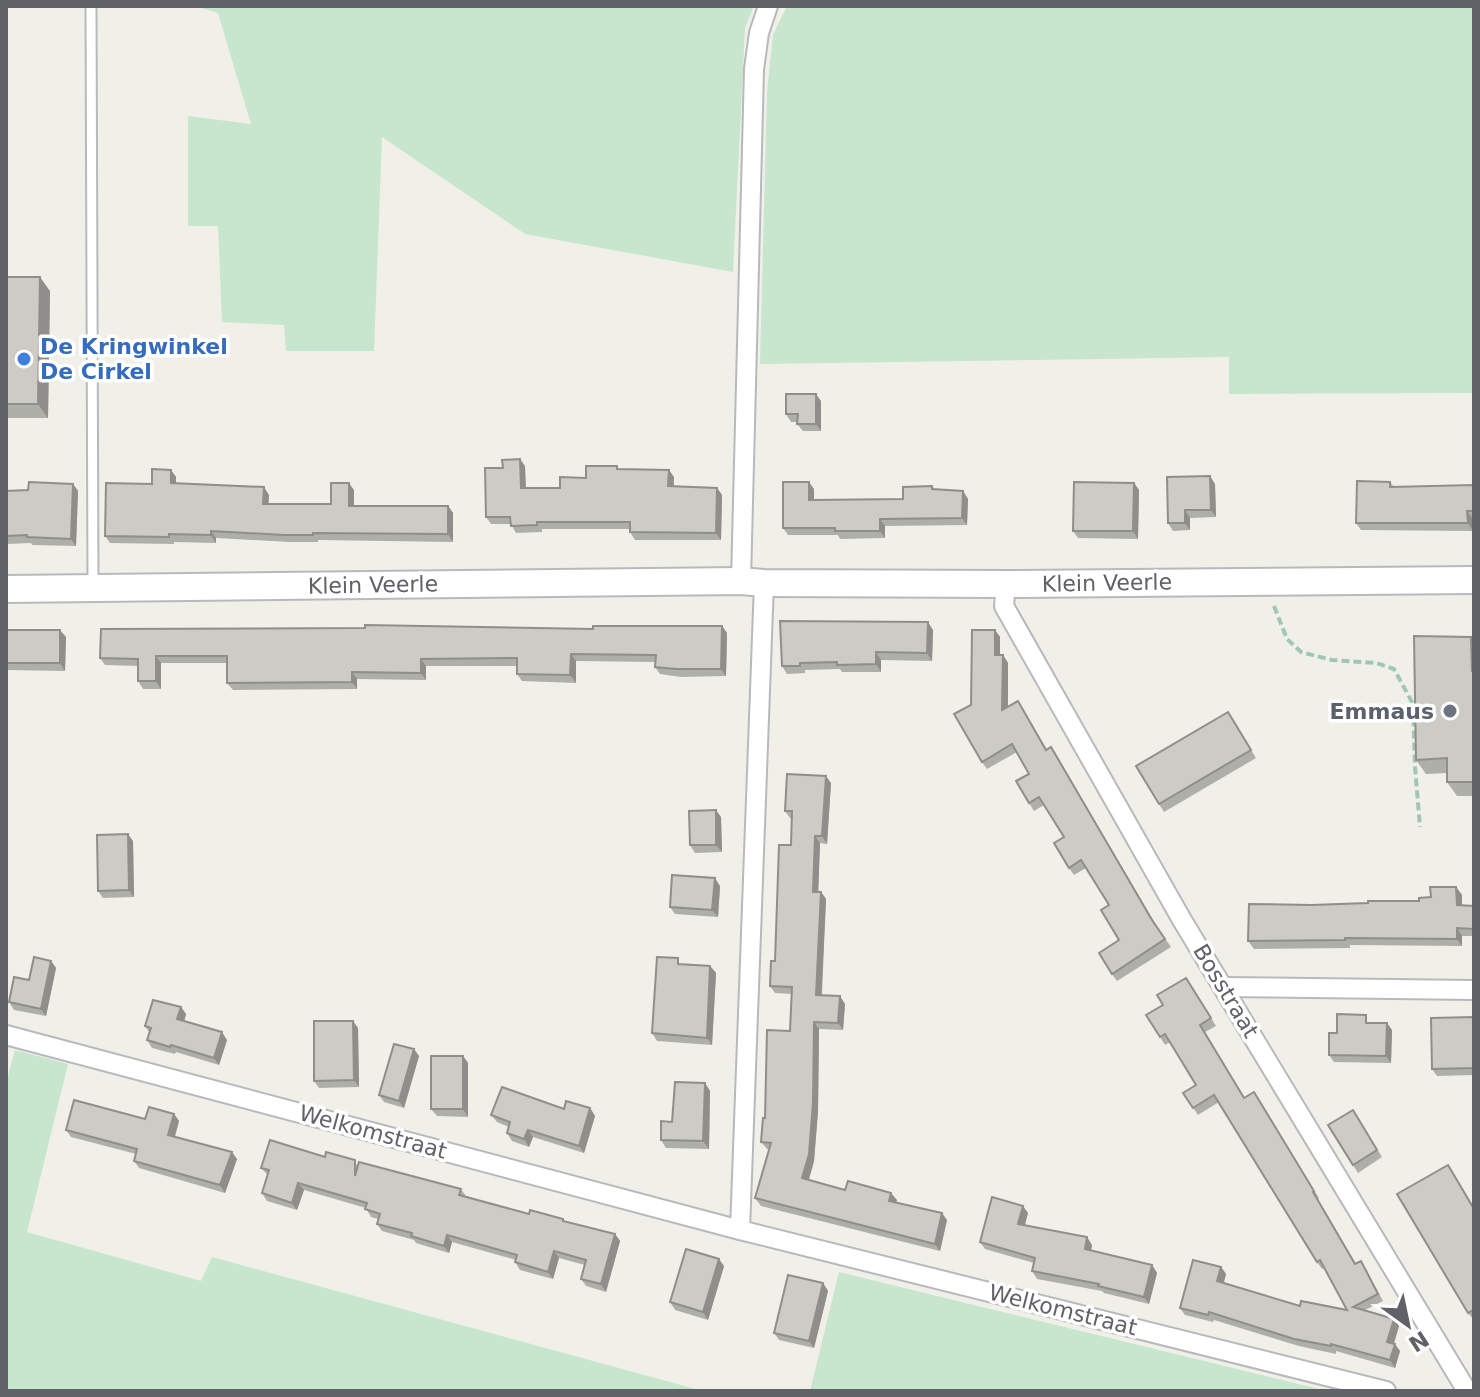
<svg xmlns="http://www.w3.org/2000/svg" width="1480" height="1397" font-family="'DejaVu Sans',sans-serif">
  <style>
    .green { fill: #c8e5ce }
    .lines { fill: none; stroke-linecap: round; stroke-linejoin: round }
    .lane-casing { stroke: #b8b9bd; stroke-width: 13 }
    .street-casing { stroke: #b8b9bd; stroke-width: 22 }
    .secondary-casing { stroke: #b7b9be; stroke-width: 30 }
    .path { stroke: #a1c6b3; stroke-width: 4; stroke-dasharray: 8 4; stroke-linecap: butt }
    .lane { stroke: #fff; stroke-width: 9 }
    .street { stroke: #fff; stroke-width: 18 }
    .secondary { stroke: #fff; stroke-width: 26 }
    .wall { fill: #afafa9 }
    .shaded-wall { fill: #8f8e8a }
    .building { fill: #cccbc5; stroke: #8f8e8a; stroke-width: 2 }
    .shop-dot { fill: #3f7fe0; stroke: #fff; stroke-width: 3 }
    .worship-dot { fill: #6b7280; stroke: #fff; stroke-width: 3 }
    .labels { text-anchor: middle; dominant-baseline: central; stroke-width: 7; stroke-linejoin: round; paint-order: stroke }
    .shop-label { font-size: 22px; font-weight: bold; fill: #366cbe; stroke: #fff; text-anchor: start }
    .street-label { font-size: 22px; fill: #606267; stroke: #fff }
    .worship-label { font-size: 22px; font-weight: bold; fill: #5b616d; stroke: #fff; text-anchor: end }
  </style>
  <rect width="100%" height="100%" fill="#f0f0e9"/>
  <g class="green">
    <path d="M 195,6 L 754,6 L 745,28 L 733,272 L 525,234 L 382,137 L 374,351 L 286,351 L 284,325 L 222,322 L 218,226 L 188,226 L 188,116 L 251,124 L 218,13 Z"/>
    <path d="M 787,6 L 1474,6 L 1474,393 L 1229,394 L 1229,357 L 760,364 L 767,92 L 773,35 Z"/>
    <path d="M 15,1050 L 68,1064 L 27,1232 L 201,1281 L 212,1257 L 703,1391 L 6,1391 L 6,1083 Z"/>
    <path d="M 839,1272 L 1327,1391 L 810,1391 Z"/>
  </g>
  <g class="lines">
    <g class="lane-casing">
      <path id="lane" d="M 91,6 L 93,585"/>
    </g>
    <g class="street-casing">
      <g id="street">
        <path d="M 741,581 L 754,69 L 759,33 L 768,6"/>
        <path d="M 1006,584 L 1004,606 L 1182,920 L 1467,1391"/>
        <path d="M 1224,987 L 1474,990"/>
        <path d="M 6,1035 L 740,1230 L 1386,1391"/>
        <path d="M 740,1230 L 764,583"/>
      </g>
    </g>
    <g class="secondary-casing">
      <path id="secondary" d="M 6,589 L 741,581 L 764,583 L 1006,584 L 1474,580"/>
    </g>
    <path class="path" d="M 1274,606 L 1287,639 L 1301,652 L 1332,660 L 1376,663 L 1394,669 L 1413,704 L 1415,767 L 1420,827"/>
    <use href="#lane" class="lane"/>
    <use href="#street" class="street"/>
    <use href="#secondary" class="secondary"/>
  </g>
  <g class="wall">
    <path d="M 6,277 L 50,291 L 48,418 L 6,418 Z"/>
    <path d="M 821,401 L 821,431 L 803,431 L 797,424 L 798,422 L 791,422 L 786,414 Z"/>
    <path d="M 525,466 L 526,488 L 560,488 L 586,478 L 619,469 L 674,477 L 674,486 L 717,488 L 722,495 L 721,540 L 635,540 L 630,532 L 630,529 L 542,529 L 542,532 L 516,533 L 511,524 L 491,524 L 486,517 L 503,468 Z"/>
    <path d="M 171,470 L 176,477 L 176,484 L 269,495 L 268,504 L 331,504 L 354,490 L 354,506 L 448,506 L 453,513 L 453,542 L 318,540 L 318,542 L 289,542 L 216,538 L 216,543 L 174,542 L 174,544 L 110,543 L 105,536 L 152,484 Z"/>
    <path d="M 1390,482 L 1394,487 L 1474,485 L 1473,531 L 1361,530 L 1356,523 Z"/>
    <path d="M 1134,483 L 1139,490 L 1138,539 L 1078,538 L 1073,531 Z"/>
    <path d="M 73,484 L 78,491 L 76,546 L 32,545 L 31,543 L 6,544 L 6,491 L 28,490 Z"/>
    <path d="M 1215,484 L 1216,517 L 1190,518 L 1190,530 L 1173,531 L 1168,523 Z"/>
    <path d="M 932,486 L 935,489 L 963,491 L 968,499 L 967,525 L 885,526 L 885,538 L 840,539 L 838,535 L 788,535 L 783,528 L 814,489 L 814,500 L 903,499 Z"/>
    <path d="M 722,626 L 727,633 L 726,676 L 681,677 L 660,674 L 655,667 L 655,662 L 576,661 L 576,683 L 522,681 L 517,674 L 517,666 L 426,666 L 426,680 L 357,679 L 357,689 L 233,690 L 227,683 L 227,663 L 161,663 L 161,689 L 143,689 L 138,681 L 138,666 L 105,665 L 100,658 L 593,629 Z"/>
    <path d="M 6,630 L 66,637 L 65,671 L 6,670 Z"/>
    <path d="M 933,630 L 932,661 L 881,660 L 881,672 L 842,672 L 840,669 L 805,670 L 805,673 L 787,674 L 782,666 Z"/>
    <path d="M 995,630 L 1000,637 L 1000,655 L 1003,655 L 1008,663 L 1008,707 L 1018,701 L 1047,750 L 1056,755 L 1157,927 L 1171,947 L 1117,981 L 1112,974 L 1119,940 L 1109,905 L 1086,868 L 1074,875 L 1069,868 L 1064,837 L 1044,805 L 1034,811 L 1029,803 L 1029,774 L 1017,752 L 987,769 L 982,762 L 971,705 Z"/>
    <path d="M 1474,641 L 1474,796 L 1457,796 L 1447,782 L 1447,773 L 1426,774 L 1416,760 Z"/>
    <path d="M 1233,720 L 1256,758 L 1164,812 L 1159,804 Z"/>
    <path d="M 831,783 L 827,844 L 820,843 L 818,892 L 821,892 L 826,899 L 822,995 L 845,1004 L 843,1030 L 819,1029 L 818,1111 L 814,1161 L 809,1180 L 845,1190 L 897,1200 L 896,1203 L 947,1220 L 940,1251 L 761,1206 L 755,1198 L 769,1150 L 767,1149 L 761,1142 L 765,1118 L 790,1031 L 792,994 L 775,993 L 770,986 L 775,961 L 791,845 L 792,819 L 790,818 L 785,811 Z"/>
    <path d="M 721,817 L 722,852 L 695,853 L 690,845 Z"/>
    <path d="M 133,841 L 134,897 L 103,898 L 98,891 Z"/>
    <path d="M 720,886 L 718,917 L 675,914 L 670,907 Z"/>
    <path d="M 1456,887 L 1462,895 L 1462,905 L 1474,906 L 1474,936 L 1462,936 L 1462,946 L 1350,945 L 1350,948 L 1254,949 L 1248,941 L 1311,905 L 1419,901 Z"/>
    <path d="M 51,961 L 56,968 L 46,1016 L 14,1010 L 9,1002 L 29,980 Z"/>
    <path d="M 682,964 L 710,966 L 716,973 L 712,1045 L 657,1041 L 652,1033 Z"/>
    <path d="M 1191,985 L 1216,1026 L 1205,1032 L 1245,1098 L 1254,1092 L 1319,1198 L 1318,1199 L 1356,1264 L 1366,1269 L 1383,1301 L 1365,1310 L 1394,1319 L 1399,1326 L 1394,1344 L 1400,1351 L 1395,1368 L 1336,1351 L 1336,1354 L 1299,1346 L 1214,1320 L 1213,1322 L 1185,1315 L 1180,1308 L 1221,1267 L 1226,1274 L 1224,1283 L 1300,1306 L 1347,1310 L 1324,1268 L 1322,1269 L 1317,1262 L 1219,1102 L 1198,1115 L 1183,1093 L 1196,1085 L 1170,1042 L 1165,1045 L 1160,1037 L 1163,1005 Z"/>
    <path d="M 181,1007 L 186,1014 L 184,1021 L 227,1040 L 219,1065 L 176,1052 L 175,1054 L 152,1048 L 147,1040 L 149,1032 L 145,1026 Z"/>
    <path d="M 1474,1017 L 1474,1075 L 1437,1076 L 1432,1069 Z"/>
    <path d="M 1371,1023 L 1392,1030 L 1391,1063 L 1334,1062 L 1329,1055 L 1337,1033 Z"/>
    <path d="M 358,1028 L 359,1087 L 319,1088 L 314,1081 Z"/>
    <path d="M 419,1056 L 404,1108 L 384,1102 L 379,1095 Z"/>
    <path d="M 463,1056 L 468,1063 L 468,1117 L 437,1116 L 431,1109 Z"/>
    <path d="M 705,1083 L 710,1091 L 709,1149 L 666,1148 L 661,1140 L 672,1122 Z"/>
    <path d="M 590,1108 L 595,1116 L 584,1153 L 533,1137 L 529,1147 L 512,1141 L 507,1133 L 509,1127 L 497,1122 L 491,1115 L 564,1109 Z"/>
    <path d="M 174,1114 L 179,1121 L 175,1137 L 237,1159 L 225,1193 L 139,1168 L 134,1161 L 136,1154 L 71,1137 L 66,1130 Z"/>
    <path d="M 1358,1118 L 1382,1157 L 1358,1173 L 1353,1165 Z"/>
    <path d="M 325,1157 L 461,1189 L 466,1196 L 529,1214 L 563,1219 L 565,1221 L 615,1234 L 620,1241 L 606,1292 L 586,1286 L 581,1279 L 585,1265 L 559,1258 L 553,1279 L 520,1270 L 515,1262 L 516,1260 L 452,1242 L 449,1253 L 416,1243 L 414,1240 L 382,1231 L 377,1224 L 378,1219 L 371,1217 L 366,1208 L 304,1190 L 297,1210 L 267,1201 L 262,1193 L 268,1175 L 261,1168 Z"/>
    <path d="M 1448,1165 L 1474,1207 L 1474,1320 L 1468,1313 Z"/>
    <path d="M 1028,1213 L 1025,1225 L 1092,1245 L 1091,1251 L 1152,1265 L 1157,1273 L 1149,1304 L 1104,1293 L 1102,1291 L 1037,1279 L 1032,1271 L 1034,1263 L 985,1249 L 980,1242 Z"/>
    <path d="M 724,1266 L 708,1320 L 675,1310 L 670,1302 Z"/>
    <path d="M 823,1283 L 828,1291 L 814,1348 L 779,1340 L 774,1333 Z"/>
  </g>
  <g class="shaded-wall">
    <path d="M 40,277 L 50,291 L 48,418 L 38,404 Z"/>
    <path d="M 816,394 L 821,401 L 821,431 L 816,424 Z"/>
    <path d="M 520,459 L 525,466 L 526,496 L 521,488 Z"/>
    <path d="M 171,470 L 176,477 L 176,491 L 171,483 Z"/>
    <path d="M 669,470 L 674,477 L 673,493 L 668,486 Z"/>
    <path d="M 1210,476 L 1215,484 L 1216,517 L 1211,510 Z"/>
    <path d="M 809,482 L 814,489 L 814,507 L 809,500 Z"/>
    <path d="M 349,483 L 354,490 L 354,513 L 349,506 Z"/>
    <path d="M 1134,483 L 1139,490 L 1138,539 L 1133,531 Z"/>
    <path d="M 73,484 L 78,491 L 76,546 L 71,539 Z"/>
    <path d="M 264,487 L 269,495 L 268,511 L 263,504 Z"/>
    <path d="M 717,488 L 722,495 L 721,540 L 716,533 Z"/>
    <path d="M 963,491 L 968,499 L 967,525 L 962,518 Z"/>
    <path d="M 448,506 L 453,513 L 453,542 L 448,534 Z"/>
    <path d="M 1185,510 L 1190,518 L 1190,530 L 1185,523 Z"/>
    <path d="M 1467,511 L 1472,518 L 1473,531 L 1468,523 Z"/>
    <path d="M 880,519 L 885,526 L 885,538 L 880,531 Z"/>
    <path d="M 211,531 L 216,538 L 216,543 L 211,535 Z"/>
    <path d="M 928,622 L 933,630 L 932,661 L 927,653 Z"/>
    <path d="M 722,626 L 727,633 L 726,676 L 721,669 Z"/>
    <path d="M 60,630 L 66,637 L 65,671 L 60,663 Z"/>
    <path d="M 995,630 L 1000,637 L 1000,662 L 995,655 Z"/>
    <path d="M 1471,637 L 1474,641 L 1474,674 L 1472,671 Z"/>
    <path d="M 876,652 L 881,660 L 881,672 L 876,664 Z"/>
    <path d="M 571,654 L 576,661 L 576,683 L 570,675 Z"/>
    <path d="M 1003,655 L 1008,663 L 1008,717 L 1002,710 Z"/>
    <path d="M 156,656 L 161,663 L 161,689 L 156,681 Z"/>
    <path d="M 421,659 L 426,666 L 426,680 L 421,673 Z"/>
    <path d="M 352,672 L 357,679 L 357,689 L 352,682 Z"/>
    <path d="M 1051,747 L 1056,755 L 1157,927 L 1152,920 Z"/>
    <path d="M 826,776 L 831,783 L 827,844 L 822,836 Z"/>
    <path d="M 716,810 L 721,817 L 722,852 L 716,845 Z"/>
    <path d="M 128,834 L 133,841 L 134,897 L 129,890 Z"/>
    <path d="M 815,836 L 820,843 L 818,899 L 813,892 Z"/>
    <path d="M 715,878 L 720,886 L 718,917 L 712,910 Z"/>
    <path d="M 1456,887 L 1462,895 L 1462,912 L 1457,905 Z"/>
    <path d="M 821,892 L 826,899 L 821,1002 L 816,995 Z"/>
    <path d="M 1457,928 L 1462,936 L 1462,946 L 1457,939 Z"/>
    <path d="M 51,961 L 56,968 L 46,1016 L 41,1009 Z"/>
    <path d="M 710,966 L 716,973 L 712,1045 L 707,1038 Z"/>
    <path d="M 840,996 L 845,1004 L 843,1030 L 838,1023 Z"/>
    <path d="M 181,1007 L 186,1014 L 183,1026 L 177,1019 Z"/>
    <path d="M 353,1021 L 358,1028 L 359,1087 L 354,1080 Z"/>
    <path d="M 814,1022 L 819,1029 L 818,1111 L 814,1161 L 807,1185 L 802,1178 Z"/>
    <path d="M 1387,1023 L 1392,1030 L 1391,1063 L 1386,1056 Z"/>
    <path d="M 222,1032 L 227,1040 L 219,1065 L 214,1058 Z"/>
    <path d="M 414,1049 L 419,1056 L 404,1108 L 399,1101 Z"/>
    <path d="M 463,1056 L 468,1063 L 468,1117 L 463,1109 Z"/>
    <path d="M 705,1083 L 710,1091 L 709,1149 L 703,1141 Z"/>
    <path d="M 590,1108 L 595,1116 L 584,1153 L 579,1146 Z"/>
    <path d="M 174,1114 L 179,1121 L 173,1142 L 168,1135 Z"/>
    <path d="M 528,1130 L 533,1137 L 529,1147 L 524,1139 Z"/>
    <path d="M 232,1152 L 237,1159 L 225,1193 L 220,1185 Z"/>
    <path d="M 298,1183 L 304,1190 L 297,1210 L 292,1203 Z"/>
    <path d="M 891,1193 L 897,1200 L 894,1208 L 889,1201 Z"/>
    <path d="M 1023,1206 L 1028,1213 L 1023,1231 L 1018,1224 Z"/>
    <path d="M 942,1213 L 947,1220 L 940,1251 L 935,1244 Z"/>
    <path d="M 615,1234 L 620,1241 L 606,1292 L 601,1284 Z"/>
    <path d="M 447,1235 L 452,1242 L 449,1253 L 444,1246 Z"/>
    <path d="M 1087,1237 L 1092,1245 L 1090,1257 L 1085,1249 Z"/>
    <path d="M 554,1251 L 559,1258 L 553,1279 L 548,1272 Z"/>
    <path d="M 719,1259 L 724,1266 L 708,1320 L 703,1312 Z"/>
    <path d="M 1152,1265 L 1157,1273 L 1149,1304 L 1144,1297 Z"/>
    <path d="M 1221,1267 L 1226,1274 L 1222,1288 L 1217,1281 Z"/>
    <path d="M 823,1283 L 828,1291 L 814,1348 L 809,1341 Z"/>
    <path d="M 1394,1319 L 1399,1326 L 1392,1349 L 1387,1342 Z"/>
    <path d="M 1395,1344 L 1400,1351 L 1395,1368 L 1390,1360 Z"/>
  </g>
  <g class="building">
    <path d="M 6,277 L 40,277 L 38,404 L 6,404 Z"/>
    <path d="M 786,394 L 816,394 L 816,424 L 797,424 L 798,414 L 786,414 Z"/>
    <path d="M 520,459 L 521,488 L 560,488 L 560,477 L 586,478 L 586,466 L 617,466 L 617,469 L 669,470 L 668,486 L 717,488 L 716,533 L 630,532 L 630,522 L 537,522 L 537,525 L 511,526 L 510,517 L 486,517 L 485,468 L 503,468 L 502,460 Z"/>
    <path d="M 152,469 L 171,470 L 171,483 L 264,487 L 263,504 L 331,504 L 331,483 L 349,483 L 349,506 L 448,506 L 448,534 L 313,533 L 313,535 L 284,535 L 211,531 L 211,535 L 169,534 L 169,537 L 105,536 L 106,483 L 152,484 Z"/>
    <path d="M 1210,476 L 1211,510 L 1185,510 L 1185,523 L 1168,523 L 1167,477 Z"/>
    <path d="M 1357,481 L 1390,482 L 1390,487 L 1474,485 L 1474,511 L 1467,511 L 1468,523 L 1356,523 Z"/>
    <path d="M 29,482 L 73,484 L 71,539 L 27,537 L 27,535 L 6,536 L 6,491 L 28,490 Z"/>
    <path d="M 783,482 L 809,482 L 809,500 L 903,499 L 903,487 L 932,486 L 932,489 L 963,491 L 962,518 L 880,519 L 880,531 L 835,531 L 835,528 L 783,528 Z"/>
    <path d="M 1074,482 L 1134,483 L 1133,531 L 1073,531 Z"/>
    <path d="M 780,621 L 928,622 L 927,653 L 876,652 L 876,664 L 837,665 L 837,662 L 800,663 L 800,666 L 782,666 Z"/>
    <path d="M 365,625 L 593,629 L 593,626 L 722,626 L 721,669 L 676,669 L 655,667 L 656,655 L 571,654 L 570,675 L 517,674 L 517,658 L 421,659 L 421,673 L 352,672 L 352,682 L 227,683 L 227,656 L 156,656 L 156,681 L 138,681 L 138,659 L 100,658 L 101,629 L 365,628 Z"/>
    <rect x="6" y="630" width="54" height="33"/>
    <path d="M 972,630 L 995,630 L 995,655 L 1003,655 L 1002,710 L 1018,701 L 1046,750 L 1051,747 L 1152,920 L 1165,939 L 1112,974 L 1099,953 L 1119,940 L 1101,910 L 1109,905 L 1081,860 L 1069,868 L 1054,843 L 1064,837 L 1039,797 L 1029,803 L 1016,781 L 1029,774 L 1012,744 L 982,762 L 954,714 L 971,705 Z"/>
    <path d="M 1414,636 L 1471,637 L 1472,671 L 1474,671 L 1474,782 L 1447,782 L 1447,758 L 1416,760 Z"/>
    <path d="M 1228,712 L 1251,750 L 1159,804 L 1136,766 Z"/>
    <path d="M 787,774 L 826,776 L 822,836 L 815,836 L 813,892 L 821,892 L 816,995 L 840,996 L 838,1023 L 814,1022 L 813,1103 L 809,1154 L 802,1178 L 845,1190 L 848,1181 L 891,1193 L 889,1201 L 942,1213 L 935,1244 L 755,1198 L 771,1143 L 761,1142 L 763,1118 L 765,1118 L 767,1030 L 790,1031 L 792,987 L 770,986 L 771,961 L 775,961 L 779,845 L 791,845 L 792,811 L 785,811 Z"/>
    <path d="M 716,810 L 716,845 L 690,845 L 689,811 Z"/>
    <path d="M 128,834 L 129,890 L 98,891 L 97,835 Z"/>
    <path d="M 672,875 L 715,878 L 712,910 L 670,907 Z"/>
    <path d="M 1430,887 L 1456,887 L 1457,905 L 1474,906 L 1474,929 L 1457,928 L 1457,939 L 1345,938 L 1345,940 L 1248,941 L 1249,904 L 1311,905 L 1368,903 L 1368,901 L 1419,901 L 1419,898 L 1431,897 Z"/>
    <path d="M 34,957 L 51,961 L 41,1009 L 9,1002 L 14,977 L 29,980 Z"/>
    <path d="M 657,957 L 678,958 L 678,964 L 710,966 L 707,1038 L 652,1033 Z"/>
    <path d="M 1186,978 L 1211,1018 L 1200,1025 L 1244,1098 L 1254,1092 L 1314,1191 L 1313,1192 L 1355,1264 L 1361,1261 L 1378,1294 L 1353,1307 L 1394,1319 L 1387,1342 L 1395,1344 L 1390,1360 L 1331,1344 L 1331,1346 L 1294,1339 L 1209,1312 L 1208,1315 L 1180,1308 L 1193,1260 L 1221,1267 L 1217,1281 L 1300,1306 L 1301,1301 L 1347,1310 L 1320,1260 L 1317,1262 L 1214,1095 L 1193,1108 L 1183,1093 L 1196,1085 L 1165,1034 L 1160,1037 L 1146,1015 L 1163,1005 L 1157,995 Z"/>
    <path d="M 153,1000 L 181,1007 L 177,1019 L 222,1032 L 214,1058 L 171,1045 L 170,1047 L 147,1040 L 151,1028 L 145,1026 Z"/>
    <path d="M 1337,1014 L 1366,1015 L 1366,1023 L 1387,1023 L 1386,1056 L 1329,1055 L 1329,1033 L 1337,1033 Z"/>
    <path d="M 1474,1017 L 1474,1068 L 1432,1069 L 1431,1018 Z"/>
    <path d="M 314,1021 L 353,1021 L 354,1080 L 314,1081 Z"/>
    <path d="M 394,1044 L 414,1049 L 399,1101 L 379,1095 Z"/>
    <rect x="431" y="1056" width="32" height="53"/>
    <path d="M 675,1082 L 705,1083 L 703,1141 L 661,1140 L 661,1121 L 672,1122 Z"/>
    <path d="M 502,1087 L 564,1109 L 566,1101 L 590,1108 L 579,1146 L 528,1130 L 524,1139 L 507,1133 L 510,1122 L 491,1115 Z"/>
    <path d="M 74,1100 L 145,1119 L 149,1107 L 174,1114 L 168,1135 L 232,1152 L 220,1185 L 134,1161 L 137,1149 L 66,1130 Z"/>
    <path d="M 1353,1110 L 1377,1150 L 1353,1165 L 1328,1125 Z"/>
    <path d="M 270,1140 L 325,1157 L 326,1152 L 355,1160 L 355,1176 L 359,1162 L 461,1189 L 459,1195 L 529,1214 L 530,1210 L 563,1219 L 563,1221 L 615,1234 L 601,1284 L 581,1279 L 586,1260 L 554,1251 L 548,1272 L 515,1262 L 517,1255 L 447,1235 L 444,1246 L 411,1236 L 412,1233 L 377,1224 L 380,1214 L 365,1209 L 367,1203 L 298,1183 L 292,1203 L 262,1193 L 269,1170 L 261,1168 Z"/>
    <path d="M 1448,1165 L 1474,1209 L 1474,1310 L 1468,1313 L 1397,1194 Z"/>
    <path d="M 992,1197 L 1023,1206 L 1018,1224 L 1087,1237 L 1085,1249 L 1152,1265 L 1144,1297 L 1098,1286 L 1099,1284 L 1032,1271 L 1035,1258 L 980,1242 Z"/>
    <path d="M 686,1249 L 719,1259 L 703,1312 L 670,1302 Z"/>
    <path d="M 788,1275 L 823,1283 L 809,1341 L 774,1333 Z"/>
  </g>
  <circle class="shop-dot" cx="24" cy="359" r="8"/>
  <circle class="worship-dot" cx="1450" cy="711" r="8"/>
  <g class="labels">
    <g class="shop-label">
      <text x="40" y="346">De Kringwinkel<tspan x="40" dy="25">De Cirkel</tspan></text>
    </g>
    <g class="street-label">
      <text transform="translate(1107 583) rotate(-1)">Klein Veerle</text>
      <text transform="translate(373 585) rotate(-1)">Klein Veerle</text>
      <text transform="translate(1226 991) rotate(59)">Bosstraat</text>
      <text transform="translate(373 1132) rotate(15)">Welkomstraat</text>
      <text transform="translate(1063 1310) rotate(14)">Welkomstraat</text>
    </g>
    <g class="worship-label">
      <text x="1434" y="711">Emmaus</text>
    </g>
  </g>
  <rect width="1480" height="1397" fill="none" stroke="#606267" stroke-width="16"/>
  <g transform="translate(1408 1325) rotate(147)" stroke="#ffffff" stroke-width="6" paint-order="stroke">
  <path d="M0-6L14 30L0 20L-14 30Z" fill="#606267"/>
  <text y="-12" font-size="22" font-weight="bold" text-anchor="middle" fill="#606267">N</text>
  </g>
</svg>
